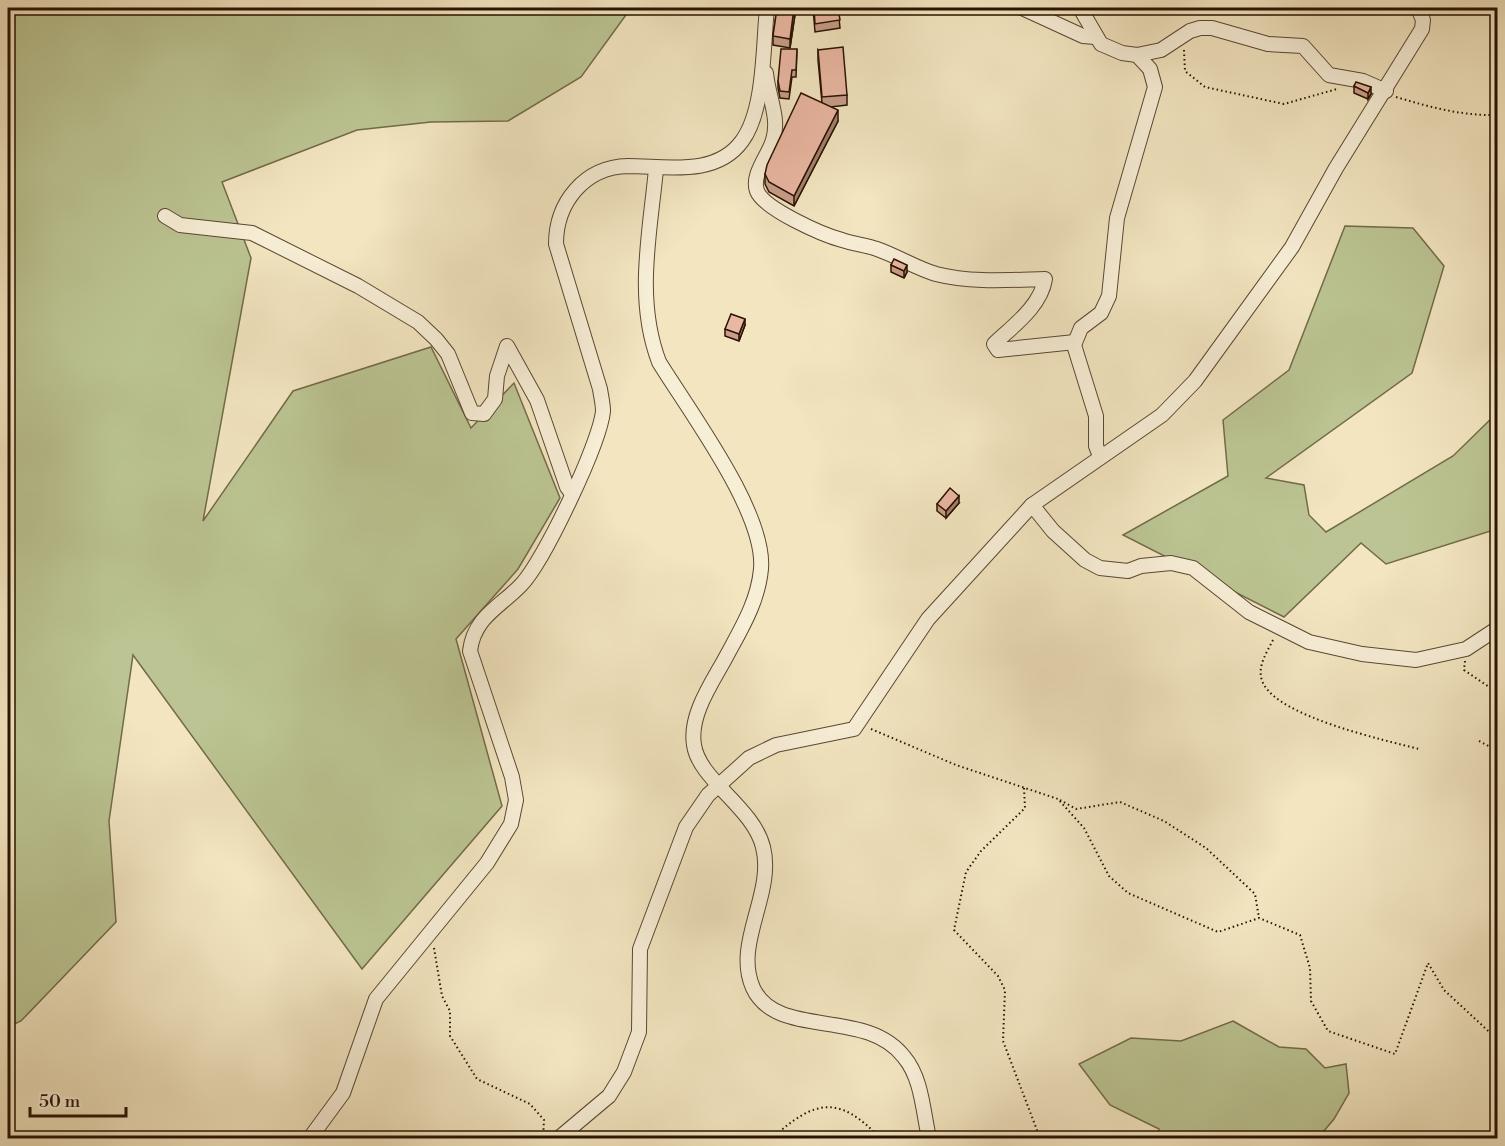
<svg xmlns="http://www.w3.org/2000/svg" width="1505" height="1146" font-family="'Libre Bodoni',serif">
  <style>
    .green { fill: #bbc492; stroke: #726b4a; stroke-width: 1.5 }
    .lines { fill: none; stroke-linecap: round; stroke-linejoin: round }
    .street-casing { stroke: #5a4731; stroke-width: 16 }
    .path { stroke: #281201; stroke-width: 2; stroke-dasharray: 1.5 3; stroke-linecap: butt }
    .street { stroke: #f7eed6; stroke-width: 14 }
    .wall { fill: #c99d8b; stroke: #281201; stroke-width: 1.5 }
    .shaded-wall { fill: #a48071; stroke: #281201; stroke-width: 1.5 }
    .building { fill: #eab7a2; stroke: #281201; stroke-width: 1.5 }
  </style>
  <rect width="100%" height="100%" fill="#f2e5c0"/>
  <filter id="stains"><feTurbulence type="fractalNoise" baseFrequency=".00333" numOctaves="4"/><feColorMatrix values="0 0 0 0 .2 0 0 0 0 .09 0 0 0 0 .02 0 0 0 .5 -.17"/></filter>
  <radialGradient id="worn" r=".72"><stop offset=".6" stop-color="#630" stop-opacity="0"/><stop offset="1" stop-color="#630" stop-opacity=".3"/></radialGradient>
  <g class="green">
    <path d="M 8,8 L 631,8 L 581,77 L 508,121 L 431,122 L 357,130 L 222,182 L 251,258 L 203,521 L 293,391 L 431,347 L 471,428 L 514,383 L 560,498 L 518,569 L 456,639 L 502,806 L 362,969 L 133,655 L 109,821 L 116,922 L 21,1021 L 8,1027 Z"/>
    <path d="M 1345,226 L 1413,228 L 1444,266 L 1412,373 L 1266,478 L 1304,485 L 1309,515 L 1326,532 L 1453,456 L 1497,413 L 1497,529 L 1386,564 L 1361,543 L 1284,617 L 1123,535 L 1228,476 L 1223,420 L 1289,370 Z"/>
    <path d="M 1233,1021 L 1279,1047 L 1306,1049 L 1325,1068 L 1346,1064 L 1349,1093 L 1334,1119 L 1318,1138 L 1158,1138 L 1159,1129 L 1110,1105 L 1079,1064 L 1131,1038 L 1181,1041 Z"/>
  </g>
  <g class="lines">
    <g class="street-casing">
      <g id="street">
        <path d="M 1022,8 L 1083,36 L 1095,37"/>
        <path d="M 1080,8 L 1101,44 L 1122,53 L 1137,55 L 1161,50 L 1190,31 L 1200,28 L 1212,28 L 1268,44 L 1303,46 L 1329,75 L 1363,81 L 1386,91"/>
        <path d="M 766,73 C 768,96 780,118 773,140 C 769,155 751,174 757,191 C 764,209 823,235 842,240 C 853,244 866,245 877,249 C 897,256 916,268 936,274 C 971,283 1009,280 1045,279 C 1041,306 1013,326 994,344 L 998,350 L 1075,342"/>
        <path d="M 656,169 C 650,233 635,299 659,362 C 689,411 766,513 761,569 C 758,602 741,629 726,657 C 712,683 689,715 694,745 C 699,780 753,807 763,847 C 775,894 733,943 753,988 C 777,1040 866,1007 904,1057 C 922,1078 923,1112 929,1138"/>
        <path d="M 165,216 L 180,225 L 252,233 L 358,286 L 418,322 L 436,339 L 448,354 L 472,413 L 484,414 L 495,399 L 497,376 L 507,346 L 537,400 L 567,487 L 572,494"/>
        <path d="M 1100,456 L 1096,446 L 1096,416 L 1074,345 L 1081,328 L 1101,313 L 1109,296 L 1117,218 L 1155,87 L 1150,69 L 1137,55"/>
        <path d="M 1032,505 L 1053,531 L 1085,560 L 1100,568 L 1128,571 L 1141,566 L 1171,563 L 1193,568 L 1249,612 L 1309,642 L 1362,654 L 1416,660 L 1466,649 L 1498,628"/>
        <path d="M 310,1138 L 343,1093 L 376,999 L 487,863 L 511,824 L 516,800 L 512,777 L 470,651 C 474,617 500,607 521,585 C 544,561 600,443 603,411 C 603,404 601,396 600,389 L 556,244 C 556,203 584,167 628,166 C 666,166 716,177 742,141 C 765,110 763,45 767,8"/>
        <path d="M 559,1138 L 609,1096 L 624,1072 L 639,1032 L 640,949 L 686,827 L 708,795 L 749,758 L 776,745 L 854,729 L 928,619 L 1032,505 L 1162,415 L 1195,381 L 1292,247 L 1336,168 L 1422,29 L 1423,20 L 1418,8"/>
      </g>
    </g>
    <g class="path">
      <path d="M 1184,50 L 1185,71 L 1205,87 L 1284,104 L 1337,89"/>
      <path d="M 1396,97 C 1430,107 1461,116 1498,115"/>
      <path d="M 1273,640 C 1266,654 1256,668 1263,683 C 1279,717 1384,740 1419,749"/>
      <path d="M 1465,661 L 1464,670 L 1498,693"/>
      <path d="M 871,729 L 956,765 L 1058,799 L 1084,828 L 1109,876 L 1128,893 L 1218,932 L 1259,918 L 1300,935 L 1310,968 L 1311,1001 L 1328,1031 L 1395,1054 L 1428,963 L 1444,990 L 1498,1040"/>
      <path d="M 1479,741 L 1498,751"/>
      <path d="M 1024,788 L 1025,808 L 981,851 L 966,872 L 954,930 L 998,976 L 1005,990 L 1003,1041 L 1040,1138"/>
      <path d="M 1060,800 L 1076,809 L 1120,802 L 1164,821 L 1206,848 L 1255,894 L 1259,918"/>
      <path d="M 434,948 L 442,996 L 450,1011 L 450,1036 L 477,1079 L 530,1104 L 544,1120 L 543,1138"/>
      <path d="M 772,1138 C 815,1100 838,1094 880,1138"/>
    </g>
    <use href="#street" class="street"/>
  </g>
  <g class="wall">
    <path d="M 777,8 L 796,8 L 790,48 L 773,45 L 773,36 Z"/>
    <path d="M 813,8 L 838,8 L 840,28 L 815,32 Z"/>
    <path d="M 797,49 L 796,77 L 792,77 L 789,99 L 780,98 L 778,88 L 778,81 Z"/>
    <path d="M 818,50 L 847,95 L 847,105 L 830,107 L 838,121 L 794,206 L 769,192 L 765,184 L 765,174 L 822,103 L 818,60 Z"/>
    <path d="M 1354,86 L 1371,94 L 1368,99 L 1354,93 Z"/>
    <path d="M 891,265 L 907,272 L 904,278 L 891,272 Z"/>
    <path d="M 745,325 L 739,341 L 725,336 L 725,329 Z"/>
    <path d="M 959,503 L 946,518 L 937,511 L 937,504 Z"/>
  </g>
  <g class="shaded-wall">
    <path d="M 794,8 L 796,8 L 790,48 L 790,39 Z"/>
    <path d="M 1371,87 L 1371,94 L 1368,99 L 1368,93 Z"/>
    <path d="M 838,110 L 838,121 L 794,206 L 794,196 Z"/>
    <path d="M 907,265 L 907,272 L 904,278 L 904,271 Z"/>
    <path d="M 745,319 L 745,325 L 739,341 L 739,334 Z"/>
    <path d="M 959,496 L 959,503 L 946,518 L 946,511 Z"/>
  </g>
  <g class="building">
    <path d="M 777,8 L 794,8 L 790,39 L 773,36 Z"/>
    <path d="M 814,8 L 838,8 L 840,20 L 815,24 Z"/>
    <path d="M 843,47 L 847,95 L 822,97 L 818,50 Z"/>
    <path d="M 781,49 L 797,49 L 796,70 L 792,70 L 789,92 L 780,91 L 778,81 Z"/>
    <path d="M 1356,82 L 1371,87 L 1368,93 L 1354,86 Z"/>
    <path d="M 801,93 L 838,110 L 794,196 L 769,182 L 765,174 L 767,165 Z"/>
    <path d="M 894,259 L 907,265 L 904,271 L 891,265 Z"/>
    <path d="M 731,314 L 745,319 L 739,334 L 725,329 Z"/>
    <path d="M 950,488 L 959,496 L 946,511 L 937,504 Z"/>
  </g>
  <rect width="1505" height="1146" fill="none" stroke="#f2e5c0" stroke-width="30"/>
  <rect x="9" y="9" width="1487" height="1128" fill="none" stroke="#281201" stroke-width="3"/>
  <rect x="15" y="15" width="1475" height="1116" fill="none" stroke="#281201" stroke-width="1.5"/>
  <path d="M30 1107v9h96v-9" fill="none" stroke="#281201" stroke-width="3"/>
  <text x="39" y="1107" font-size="18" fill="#281201" stroke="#f7eed6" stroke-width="4.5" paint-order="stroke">50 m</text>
  <rect width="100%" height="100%" filter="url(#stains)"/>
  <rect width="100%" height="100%" fill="url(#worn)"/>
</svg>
